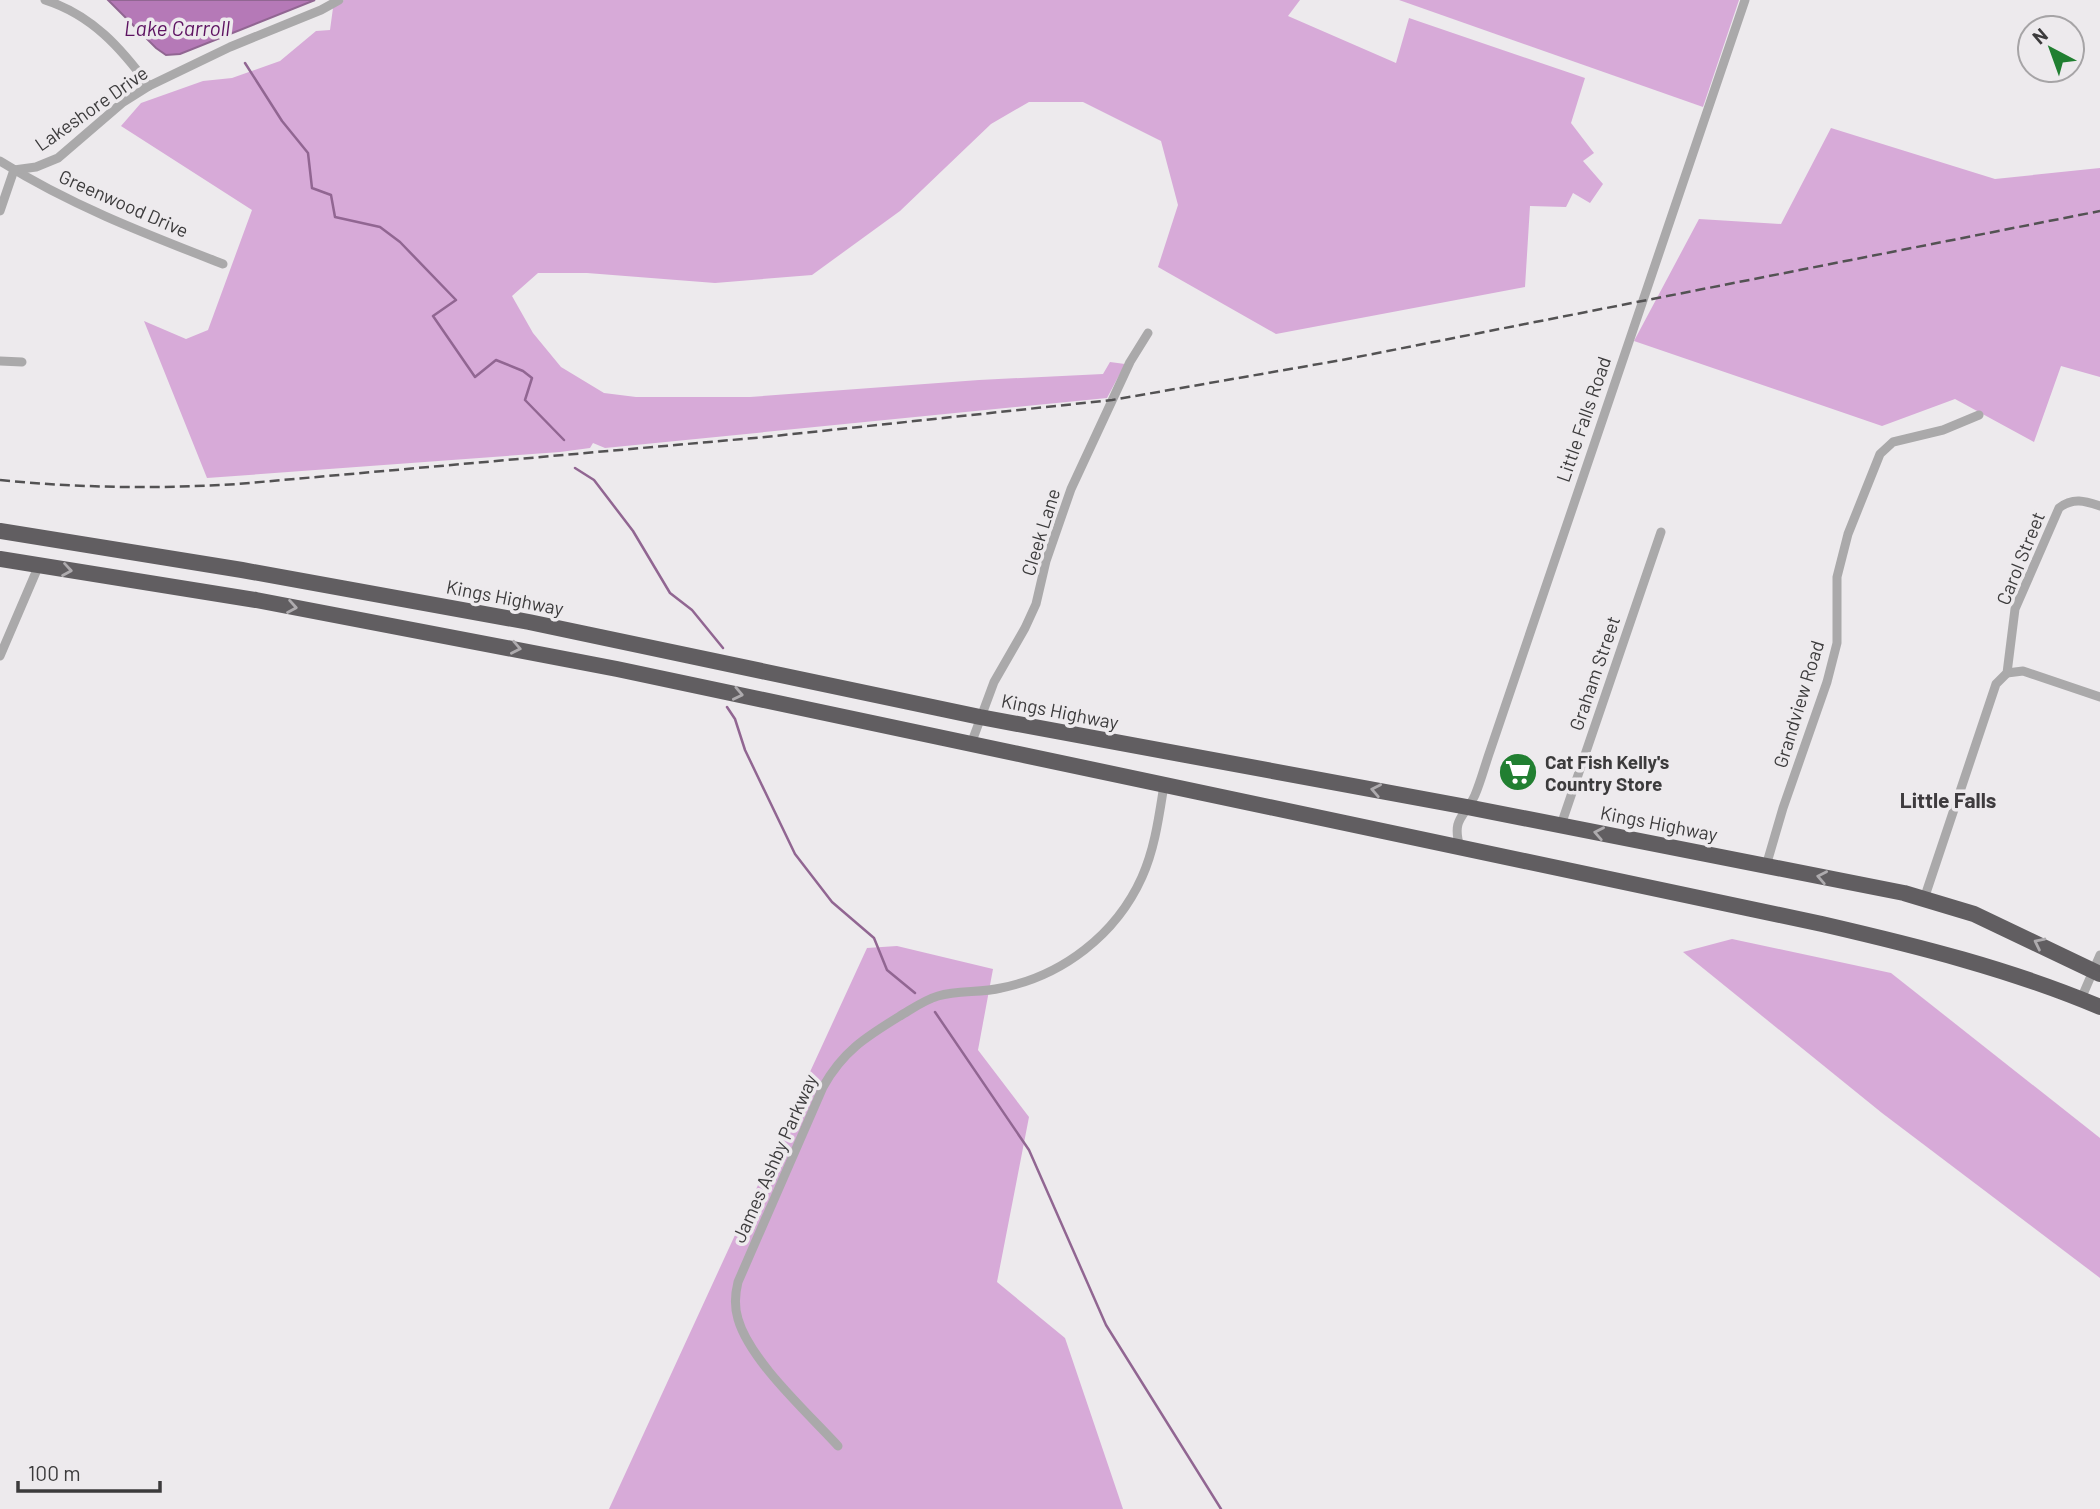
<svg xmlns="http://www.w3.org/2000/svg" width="2100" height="1509" font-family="Barlow,sans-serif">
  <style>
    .green { fill: #d7aad8 }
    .water { fill: #b579b7; stroke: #916692; stroke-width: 2 }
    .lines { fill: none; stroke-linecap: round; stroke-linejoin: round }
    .stream { stroke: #916692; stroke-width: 2.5 }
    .street { stroke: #aaa9aa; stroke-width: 9 }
    .highway { stroke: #615e61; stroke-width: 16 }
    .rail { stroke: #535253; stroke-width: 2.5; stroke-dasharray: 10 5; stroke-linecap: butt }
    .oneway { stroke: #aeabae }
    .labels { text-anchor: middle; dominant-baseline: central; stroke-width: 7; stroke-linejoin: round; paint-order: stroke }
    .street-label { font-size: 19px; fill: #3c3b3c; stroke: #edeaed }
    .poi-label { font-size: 19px; font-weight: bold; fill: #3c3b3c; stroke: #edeaed; text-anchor: start }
    .water-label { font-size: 21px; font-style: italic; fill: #5d1261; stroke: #edeaed }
    .neighbourhood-label { font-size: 21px; font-weight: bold; fill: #3e3b3e; stroke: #edeaed }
  </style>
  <rect width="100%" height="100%" fill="#edeaed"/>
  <g class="green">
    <path d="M 344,0 L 1300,0 L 1288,16 L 1396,63 L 1409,18 L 1585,78 L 1571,123 L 1594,153 L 1583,161 L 1603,184 L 1590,203 L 1573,193 L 1566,207 L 1530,206 L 1525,287 L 1276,334 L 1158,267 L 1178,205 L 1161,141 L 1083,102 L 1029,102 L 991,124 L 900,211 L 812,275 L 715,283 L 587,273 L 538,273 L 512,296 L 533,333 L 561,367 L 604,393 L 636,397 L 750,397 L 979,380 L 1103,374 L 1110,362 L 1125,364 L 1107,398 L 605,448 L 593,443 L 590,448 L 560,452 L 207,478 L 144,321 L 186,339 L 208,330 L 252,210 L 121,126 L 141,103 L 203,81 L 232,78 L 280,61 L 316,31 L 330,30 L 333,8 Z"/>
    <path d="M 1399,0 L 1739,0 L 1703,107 Z"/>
    <path d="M 1831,128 L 1995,179 L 2100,168 L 2100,377 L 2061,366 L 2034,442 L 1955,399 L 1882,426 L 1634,341 L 1699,219 L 1781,224 Z"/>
    <path d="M 1732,939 L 1891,973 L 2100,1138 L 2100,1278 L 1882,1113 L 1683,952 Z"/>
    <path d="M 897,946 L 993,969 L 978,1050 L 1029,1117 L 997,1282 L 1065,1338 L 1123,1509 L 609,1509 L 867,948 Z"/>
  </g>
  <path class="water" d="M 108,0 L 315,0 L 180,54 L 166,55 L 156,48 Z"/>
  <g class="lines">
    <g class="stream">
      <path d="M 245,63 L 282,121 L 308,153 L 312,188 L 331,195 L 335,217 L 380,227 L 400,242 L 456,300 L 433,316 L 475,377 L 496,360 L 523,371 L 532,378 L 525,400 L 564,440"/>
      <path d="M 575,468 L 594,480 L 633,531 L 670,593 L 692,610 L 723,648"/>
      <path d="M 727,707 L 735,719 L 745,750 L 795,854 L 832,902 L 874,938 L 887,970 L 915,993"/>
      <path d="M 935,1012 L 1029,1150 L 1106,1325 L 1221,1509"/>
    </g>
    <g class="street">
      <path d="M 45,0 C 92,15 121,48 149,86"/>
      <path d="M 0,161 C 70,205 146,234 223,264"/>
      <path d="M 14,170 L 36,167 L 58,158 L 122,103 L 149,86 L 230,47 L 321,10 L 339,0"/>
      <path d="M 0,211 L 14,170"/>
      <path d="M 0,361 L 22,362"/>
      <path d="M 0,656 L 39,565"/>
      <path d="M 2007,673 L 2023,671 L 2100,697"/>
      <path d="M 971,744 L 994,682 L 1025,628 L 1036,604 L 1046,561 L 1071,489 L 1130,362 L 1148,333"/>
      <path d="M 1561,825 L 1661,532"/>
      <path d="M 1460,847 C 1451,818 1465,817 1475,795 C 1481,781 1485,765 1490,751 L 1745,0"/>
      <path d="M 1766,866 L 1783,808 L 1827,682 L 1837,643 L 1837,577 L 1848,534 L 1880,454 L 1893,442 L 1943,430 L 1979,415"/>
      <path d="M 1924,899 L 1996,684 L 2007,673 L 2015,609 L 2059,508 C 2073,497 2085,501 2100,506"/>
      <path d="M 2081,999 L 2100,955"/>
      <path d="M 838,1446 C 808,1413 750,1361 738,1319 C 734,1306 735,1294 738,1282 L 823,1087 C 843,1051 866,1037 900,1016 C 912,1009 924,1000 938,996 C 958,990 980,993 1001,988 C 1062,976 1116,935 1142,877 C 1155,848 1159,816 1164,785"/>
    </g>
    <g class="highway">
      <path d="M 0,531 L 242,570 L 529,622 L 980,717 L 1467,807 L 1904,893 L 1974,914 L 2100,974"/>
      <path d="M 0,559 L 256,600 L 617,669 L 1822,924 C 1917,946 2010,969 2100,1007"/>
    </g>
    <path class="rail" d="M 0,480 C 80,488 158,489 238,484 L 765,437 L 1112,400 L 1342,360 L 2100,211"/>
  </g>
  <defs><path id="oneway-chevron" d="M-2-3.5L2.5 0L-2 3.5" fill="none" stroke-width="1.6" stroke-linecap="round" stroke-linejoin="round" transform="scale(1.75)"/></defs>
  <g class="oneway">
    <use href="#oneway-chevron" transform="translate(67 570) rotate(9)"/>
    <use href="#oneway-chevron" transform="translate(292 607) rotate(10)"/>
    <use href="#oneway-chevron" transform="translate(516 648) rotate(11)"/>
    <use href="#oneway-chevron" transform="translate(738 694) rotate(12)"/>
    <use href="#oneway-chevron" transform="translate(1376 790) rotate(-169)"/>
    <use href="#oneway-chevron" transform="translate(1599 833) rotate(-169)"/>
    <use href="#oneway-chevron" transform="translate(1822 877) rotate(-169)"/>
    <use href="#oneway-chevron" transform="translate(2039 943) rotate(-154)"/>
  </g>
  <defs>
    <g id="supermarket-disc" transform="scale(2.0125)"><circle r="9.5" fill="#217f31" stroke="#edeaed"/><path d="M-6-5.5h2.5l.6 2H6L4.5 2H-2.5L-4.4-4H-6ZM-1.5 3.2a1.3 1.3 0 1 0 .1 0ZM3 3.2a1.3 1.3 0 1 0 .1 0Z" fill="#fff"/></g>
  </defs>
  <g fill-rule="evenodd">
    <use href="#supermarket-disc" x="1518" y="772"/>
  </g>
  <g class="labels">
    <g class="street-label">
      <text transform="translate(91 108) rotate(-35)">Lakeshore Drive</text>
      <text transform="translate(124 203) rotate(24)">Greenwood Drive</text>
      <text transform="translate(1583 419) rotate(-71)">Little Falls Road</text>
      <text transform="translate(1040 532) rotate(-73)">Cleek Lane</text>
      <text transform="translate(2020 558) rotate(-68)">Carol Street</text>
      <text transform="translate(505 597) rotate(11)">Kings Highway</text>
      <text transform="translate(1594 673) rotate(-71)">Graham Street</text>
      <text transform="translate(1798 704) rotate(-73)">Grandview Road</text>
      <text transform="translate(1060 711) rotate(11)">Kings Highway</text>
      <text transform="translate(1659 823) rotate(11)">Kings Highway</text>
      <text transform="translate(774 1158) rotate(-66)">James Ashby Parkway</text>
    </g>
    <g class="poi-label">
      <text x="1545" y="761">Cat Fish Kelly's<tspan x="1545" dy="22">Country Store</tspan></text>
    </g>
    <g class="water-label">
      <text x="177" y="27">Lake Carroll</text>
    </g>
    <g class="neighbourhood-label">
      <text x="1948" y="799">Little Falls</text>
    </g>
  </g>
  <g transform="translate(2051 49) rotate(319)"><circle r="33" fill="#edeaed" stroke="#a6a4a6" stroke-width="2"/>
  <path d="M0-5L12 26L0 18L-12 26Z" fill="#217f31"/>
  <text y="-10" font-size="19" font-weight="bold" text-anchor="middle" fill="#3c3b3c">N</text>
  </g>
  <path d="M18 1481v10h142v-10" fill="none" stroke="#3c3b3c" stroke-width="3.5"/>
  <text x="28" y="1481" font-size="21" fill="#3c3b3c" stroke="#edeaed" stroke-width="5" paint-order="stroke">100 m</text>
</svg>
